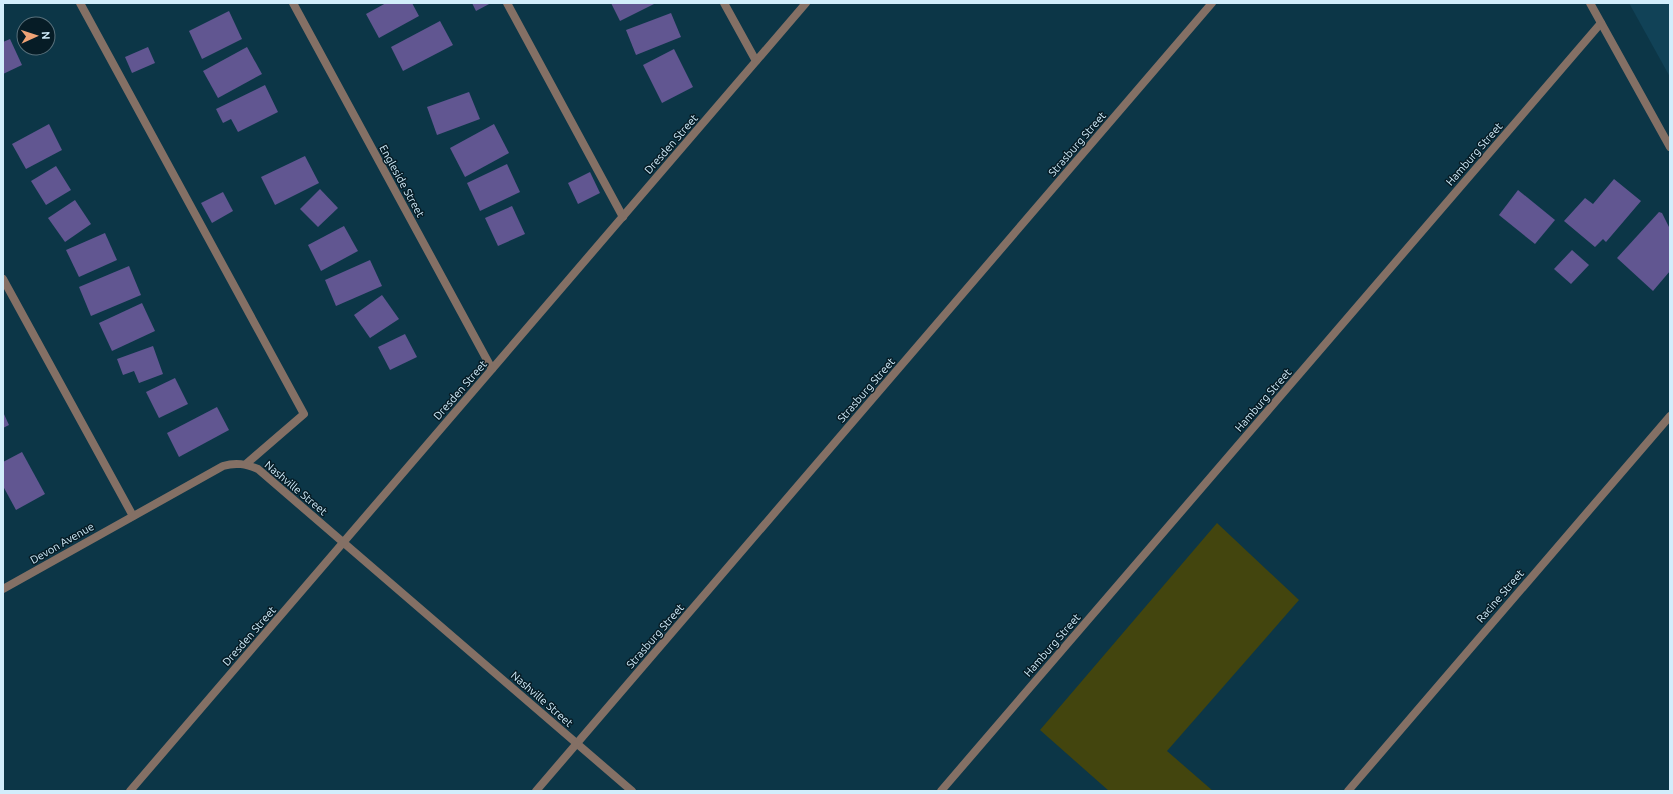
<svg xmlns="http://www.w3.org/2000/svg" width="1673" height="794" font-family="Ubuntu,sans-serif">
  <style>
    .built { fill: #114257 }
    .green { fill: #43450e }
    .building { fill: #615691 }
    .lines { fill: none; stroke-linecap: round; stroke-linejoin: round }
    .service { stroke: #847065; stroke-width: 8 }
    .minor { stroke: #847065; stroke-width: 8 }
    .tertiary { stroke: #847065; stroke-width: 8 }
    .labels { text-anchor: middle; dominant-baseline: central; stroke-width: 3; stroke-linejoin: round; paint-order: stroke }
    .street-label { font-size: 11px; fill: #d2edfb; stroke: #061c26 }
  </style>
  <rect width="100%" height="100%" fill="#0c3647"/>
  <path class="built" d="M 1629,3 L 1670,3 L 1670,77 Z"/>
  <path class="green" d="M 1217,523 L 1299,600 L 1167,751 L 1213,791 L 1109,791 L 1040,730 Z"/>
  <g class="building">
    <path d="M 386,3 L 412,3 L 419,16 L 379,38 L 366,14 Z"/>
    <path d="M 472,3 L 491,3 L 476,11 Z"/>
    <path d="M 611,3 L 656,3 L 620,21 Z"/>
    <path d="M 229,11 L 242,39 L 202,59 L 189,31 Z"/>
    <path d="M 671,13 L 681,37 L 636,55 L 626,30 Z"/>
    <path d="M 440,21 L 453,45 L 403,71 L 391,47 Z"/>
    <path d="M 10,39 L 22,65 L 3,74 L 3,42 Z"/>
    <path d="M 148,47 L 155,63 L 132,73 L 125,57 Z"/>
    <path d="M 247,47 L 262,74 L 218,98 L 203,71 Z"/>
    <path d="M 674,49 L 693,87 L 662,103 L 643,65 Z"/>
    <path d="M 265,85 L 278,112 L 238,132 L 231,119 L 223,123 L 216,109 Z"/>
    <path d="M 469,92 L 480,119 L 437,135 L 427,107 Z"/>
    <path d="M 49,124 L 62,150 L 26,169 L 12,144 Z"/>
    <path d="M 494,124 L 509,153 L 465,177 L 450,148 Z"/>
    <path d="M 305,156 L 319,183 L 275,205 L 261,177 Z"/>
    <path d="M 507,164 L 520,192 L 480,211 L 467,183 Z"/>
    <path d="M 56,166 L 71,190 L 46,205 L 31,181 Z"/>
    <path d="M 590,172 L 600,193 L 578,204 L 568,183 Z"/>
    <path d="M 1614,179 L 1641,201 L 1606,242 L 1603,239 L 1595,247 L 1564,221 L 1585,198 L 1593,204 Z"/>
    <path d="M 320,189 L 338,208 L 318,227 L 300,209 Z"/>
    <path d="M 1518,190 L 1555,220 L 1535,244 L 1499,215 Z"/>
    <path d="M 223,192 L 233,211 L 212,223 L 201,203 Z"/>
    <path d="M 75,200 L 91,224 L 65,242 L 48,218 Z"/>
    <path d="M 512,206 L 525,234 L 498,246 L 485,218 Z"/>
    <path d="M 1659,212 L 1662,213 L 1670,229 L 1670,271 L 1653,291 L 1617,258 Z"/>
    <path d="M 344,226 L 358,251 L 321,271 L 308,245 Z"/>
    <path d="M 105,233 L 117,260 L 79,277 L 66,250 Z"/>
    <path d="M 1572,250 L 1589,265 L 1571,284 L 1554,269 Z"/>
    <path d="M 370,260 L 382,286 L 336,306 L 325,280 Z"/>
    <path d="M 129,266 L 141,295 L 91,316 L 79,287 Z"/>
    <path d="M 382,295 L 399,319 L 370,338 L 354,315 Z"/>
    <path d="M 142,303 L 155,331 L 112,351 L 99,323 Z"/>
    <path d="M 405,334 L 417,357 L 390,370 L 378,347 Z"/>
    <path d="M 153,346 L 163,374 L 139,383 L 134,371 L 123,375 L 117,359 Z"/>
    <path d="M 175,378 L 188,404 L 159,418 L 146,392 Z"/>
    <path d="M 217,407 L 229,430 L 179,457 L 167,433 Z"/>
    <path d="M 3,412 L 9,425 L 3,428 Z"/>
    <path d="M 22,452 L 45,494 L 16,510 L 3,486 L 3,462 Z"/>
  </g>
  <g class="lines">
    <g class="service">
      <path d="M 80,3 L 304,414 L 246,464"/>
      <path d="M 507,3 L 623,217"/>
    </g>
    <g class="minor">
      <path d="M 293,3 L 492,369"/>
      <path d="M 724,3 L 756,61"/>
      <path d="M 3,279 L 133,516"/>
      <path d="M 3,589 L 223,466 C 236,462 246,464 258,469 L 632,791"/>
      <path d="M 130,791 L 806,3"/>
      <path d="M 536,791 L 1212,3"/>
      <path d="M 941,791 L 1601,23"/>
      <path d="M 1348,791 L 1670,416"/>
    </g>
    <path class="tertiary" d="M 1590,3 L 1670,147"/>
  </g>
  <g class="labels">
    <g class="street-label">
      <text transform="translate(671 144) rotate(-49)">Dresden Street</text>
      <text transform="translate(1077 144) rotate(-49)">Strasburg Street</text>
      <text transform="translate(1474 154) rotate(-49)">Hamburg Street</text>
      <text transform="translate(402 181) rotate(61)">Engleside Street</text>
      <text transform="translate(460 390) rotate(-49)">Dresden Street</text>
      <text transform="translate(866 390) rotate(-49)">Strasburg Street</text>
      <text transform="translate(1263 400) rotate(-49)">Hamburg Street</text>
      <text transform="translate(296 488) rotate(40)">Nashville Street</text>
      <text transform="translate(62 543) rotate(-30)">Devon Avenue</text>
      <text transform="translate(1500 596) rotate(-49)">Racine Street</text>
      <text transform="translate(249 636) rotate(-49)">Dresden Street</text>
      <text transform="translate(655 636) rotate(-49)">Strasburg Street</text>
      <text transform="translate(1052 645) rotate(-49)">Hamburg Street</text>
      <text transform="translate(542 699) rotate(41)">Nashville Street</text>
    </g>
  </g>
  <rect width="1673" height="794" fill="none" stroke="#d2edfb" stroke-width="8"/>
  <g transform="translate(36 36) rotate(87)"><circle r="19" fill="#061c26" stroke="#58707b"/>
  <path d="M0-3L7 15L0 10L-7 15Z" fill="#efa376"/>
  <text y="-6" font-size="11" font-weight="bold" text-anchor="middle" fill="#d2edfb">N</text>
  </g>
</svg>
